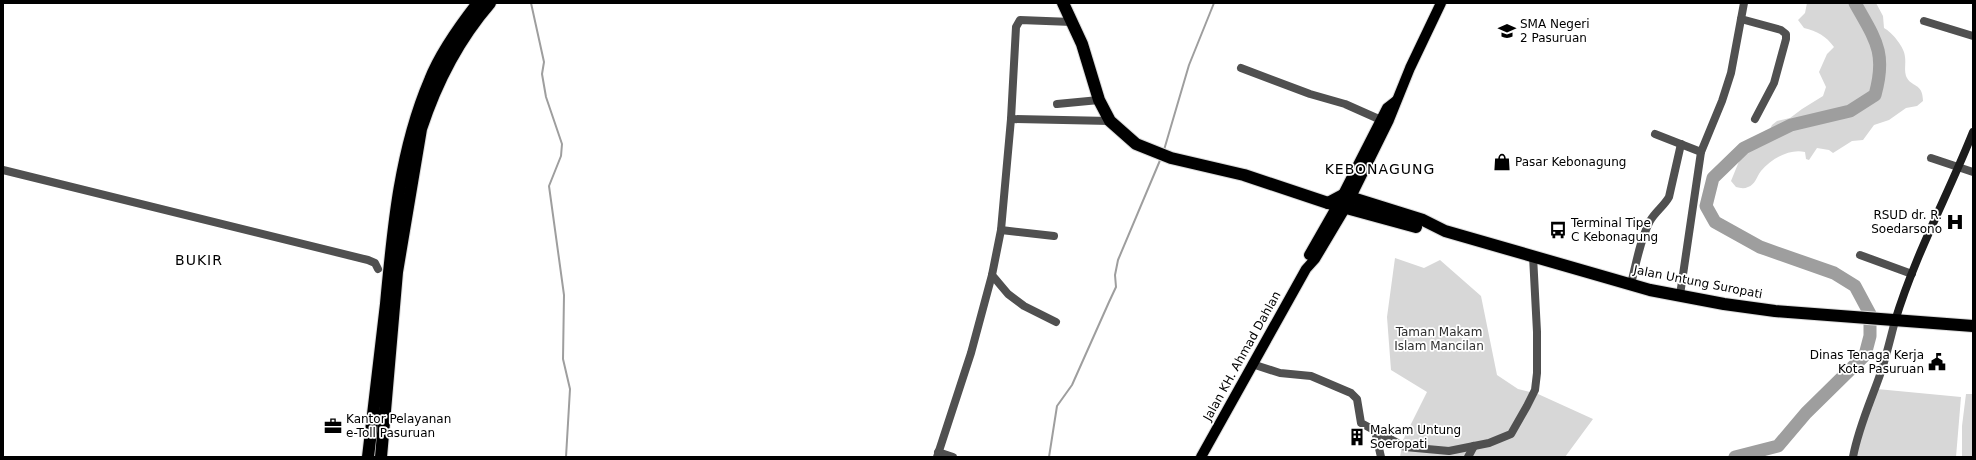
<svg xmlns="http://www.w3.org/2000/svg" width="1976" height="460" font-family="'DejaVu Sans',sans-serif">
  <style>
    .green { fill: #d7d7d7 }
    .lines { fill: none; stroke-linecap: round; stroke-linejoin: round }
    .stream { stroke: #9e9e9e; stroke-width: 2 }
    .river { stroke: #9e9e9e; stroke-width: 13 }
    .primary-casing { stroke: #dbdbdb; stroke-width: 12 }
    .highway-casing { stroke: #dbdbdb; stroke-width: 14 }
    .street { stroke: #505050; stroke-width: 8 }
    .secondary { stroke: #1d1d1d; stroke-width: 8 }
    .primary { stroke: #000; stroke-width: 10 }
    .highway { stroke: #000; stroke-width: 12 }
    .labels { text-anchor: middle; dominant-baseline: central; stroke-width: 3.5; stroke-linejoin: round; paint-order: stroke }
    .poi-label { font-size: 12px; fill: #000; stroke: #fff; text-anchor: start }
    .street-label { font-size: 12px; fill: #000; stroke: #fff }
    .park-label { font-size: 12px; fill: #2e2e2e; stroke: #fff }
    .quarter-label { font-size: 14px; letter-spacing: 1px; fill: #000; stroke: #fff }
  </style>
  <rect width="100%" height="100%" fill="#fff"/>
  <g class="green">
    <path d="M 1807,3 L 1876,3 L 1883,16 L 1884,28 C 1892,32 1905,48 1905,57 C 1906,64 1904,70 1906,76 C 1911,88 1923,82 1923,101 L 1917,106 L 1906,108 L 1889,120 L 1874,125 L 1863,140 L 1852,141 L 1833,153 L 1829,150 L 1817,148 L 1809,160 L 1806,159 L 1805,152 C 1790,148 1771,159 1761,171 C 1757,176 1755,185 1748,187 C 1744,189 1740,188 1736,187 L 1731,181 L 1744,149 L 1735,152 L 1750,139 L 1769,131 L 1772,125 L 1777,121 L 1790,118 L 1802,109 L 1823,96 L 1826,87 L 1819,72 L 1827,54 L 1834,47 C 1826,36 1817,31 1804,28 L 1798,20 L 1805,13 Z"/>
    <path d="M 1395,258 L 1424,268 L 1440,260 L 1481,296 L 1497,375 L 1518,389 L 1538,394 L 1593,419 L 1565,457 L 1400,457 L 1403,440 L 1427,392 L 1391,370 L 1387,317 Z"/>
    <path d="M 1877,389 L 1961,397 L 1956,457 L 1856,457 L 1858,447 Z"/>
    <path d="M 1966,394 L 1973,394 L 1973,457 L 1962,457 L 1962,426 Z"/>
  </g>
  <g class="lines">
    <g class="stream">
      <path d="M 531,3 L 544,62 L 542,74 L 546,97 L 562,144 L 561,156 L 549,186 L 564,295 L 563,359 L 570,389 L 566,457"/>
      <path d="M 1164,150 L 1189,65 L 1214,3"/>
      <path d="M 1049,457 L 1057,406 L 1072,385 L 1109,302 L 1116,287 L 1115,275 L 1118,260 L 1161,158"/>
    </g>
    <path class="river" d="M 1735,457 L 1778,446 L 1806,413 L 1865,355 L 1870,336 L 1870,314 L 1855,286 L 1834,273 L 1760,247 L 1715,222 L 1706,206 L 1713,178 L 1744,148 L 1791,125 L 1850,111 L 1875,95 C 1887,52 1875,39 1855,3"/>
    <g class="primary-casing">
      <g id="primary">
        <path d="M 1309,255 L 1337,206 L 1387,108 L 1396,101"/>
        <path d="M 1201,457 L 1306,269 L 1315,259 L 1346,207 L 1389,120 L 1410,68 L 1441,3"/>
      </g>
    </g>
    <g class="highway-casing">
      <g id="highway">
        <path d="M 1063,3 L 1082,44 L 1099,100 L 1110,121 L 1136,144 L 1171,158 L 1244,175 L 1328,203 L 1416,227"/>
        <path d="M 1328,203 L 1343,195 L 1423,220 L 1445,231 L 1650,290 L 1724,304 L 1775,311 L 1973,326"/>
        <path d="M 368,457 C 374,406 380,355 386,304 C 393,228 400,150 430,80 C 441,52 460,26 478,3"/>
        <path d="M 381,457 L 397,272 L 421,129 C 436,83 458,40 490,3"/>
      </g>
    </g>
    <g class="street">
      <path d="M 1741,19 L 1781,30 L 1786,34 L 1786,39 L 1774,83 L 1755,119"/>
      <path d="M 1924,21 L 1973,36"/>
      <path d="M 1241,68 L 1310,94 L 1345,104 L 1381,120"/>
      <path d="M 1057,104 L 1099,100"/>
      <path d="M 1011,119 L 1110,121"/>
      <path d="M 1655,134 L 1701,152"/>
      <path d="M 1931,158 L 1973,172"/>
      <path d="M 3,170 L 368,260 L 375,263 L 378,269"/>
      <path d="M 1001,230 L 992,275 L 1008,294 L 1024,306 L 1056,322"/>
      <path d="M 1054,236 L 1001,230 L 1011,119 L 1016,27 L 1020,20 L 1072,22"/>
      <path d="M 1860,255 L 1912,274"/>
      <path d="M 1631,284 C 1636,264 1640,240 1650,221 C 1655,212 1664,206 1669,197 L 1681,144"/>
      <path d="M 1680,295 L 1701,152 L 1722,101 L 1731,73 L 1744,3"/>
      <path d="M 1252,364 L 1280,373 L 1311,376 L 1351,393 L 1357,399 L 1361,423 L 1405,447 L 1449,451 L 1489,443 L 1511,434 L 1527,406 L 1535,390 L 1537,373 L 1537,332 L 1533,256"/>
      <path d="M 1375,431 L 1381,457"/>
      <path d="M 938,452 L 953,457"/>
      <path d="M 937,457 L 971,353 L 992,275"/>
      <path d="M 1468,457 L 1474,446"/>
      <path d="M 1853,457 C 1859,425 1872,399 1882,369 C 1887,353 1891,336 1895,321"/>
    </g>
    <path class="secondary" d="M 1895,321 C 1915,255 1948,195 1973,132"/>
    <use href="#primary" class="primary"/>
    <use href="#highway" class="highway"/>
  </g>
  <defs>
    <g id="university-bare" transform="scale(1.38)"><path d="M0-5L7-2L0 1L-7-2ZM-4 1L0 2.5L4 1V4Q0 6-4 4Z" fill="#000" stroke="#fff" stroke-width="2.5" paint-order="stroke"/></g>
    <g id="shop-bare" transform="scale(1.38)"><path d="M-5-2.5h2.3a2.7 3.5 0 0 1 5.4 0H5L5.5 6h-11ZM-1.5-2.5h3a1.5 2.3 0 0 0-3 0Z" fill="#000" stroke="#fff" stroke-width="2.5" paint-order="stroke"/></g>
    <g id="hospital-bare" transform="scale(1.38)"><path d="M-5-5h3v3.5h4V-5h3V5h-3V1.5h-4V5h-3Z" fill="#000" stroke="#fff" stroke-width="2.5" paint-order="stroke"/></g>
    <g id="bus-bare" transform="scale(1.38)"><path d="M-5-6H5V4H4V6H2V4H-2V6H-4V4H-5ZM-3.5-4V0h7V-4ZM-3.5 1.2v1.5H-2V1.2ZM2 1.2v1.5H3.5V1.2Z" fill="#000" stroke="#fff" stroke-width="2.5" paint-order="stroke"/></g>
    <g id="civic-bare" transform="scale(1.38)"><path d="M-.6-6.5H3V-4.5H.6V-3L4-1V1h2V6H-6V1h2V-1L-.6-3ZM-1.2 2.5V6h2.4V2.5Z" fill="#000" stroke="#fff" stroke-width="2.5" paint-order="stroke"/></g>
    <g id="office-bare" transform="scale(1.38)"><path d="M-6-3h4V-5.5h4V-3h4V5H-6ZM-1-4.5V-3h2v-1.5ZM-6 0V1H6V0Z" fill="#000" stroke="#fff" stroke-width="2.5" paint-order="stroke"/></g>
    <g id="building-bare" transform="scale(1.38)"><path d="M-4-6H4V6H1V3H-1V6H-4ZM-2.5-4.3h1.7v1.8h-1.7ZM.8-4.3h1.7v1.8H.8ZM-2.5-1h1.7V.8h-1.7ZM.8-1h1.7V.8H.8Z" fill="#000" stroke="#fff" stroke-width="2.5" paint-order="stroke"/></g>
  </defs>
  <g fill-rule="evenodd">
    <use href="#university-bare" x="1507" y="31"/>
    <use href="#shop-bare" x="1502" y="162"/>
    <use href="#hospital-bare" x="1955" y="222"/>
    <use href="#bus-bare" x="1558" y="230"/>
    <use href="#civic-bare" x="1937" y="362"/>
    <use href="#office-bare" x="333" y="426"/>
    <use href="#building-bare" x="1357" y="437"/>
  </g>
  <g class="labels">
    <g class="poi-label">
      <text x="1520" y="24">SMA Negeri<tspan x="1520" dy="14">2 Pasuruan</tspan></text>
      <text x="1515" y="162">Pasar Kebonagung</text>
      <text x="1942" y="215" text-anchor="end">RSUD dr. R.<tspan x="1942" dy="14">Soedarsono</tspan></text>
      <text x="1571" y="223">Terminal Tipe<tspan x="1571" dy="14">C Kebonagung</tspan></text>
      <text x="1924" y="355" text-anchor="end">Dinas Tenaga Kerja<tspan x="1924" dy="14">Kota Pasuruan</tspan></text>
      <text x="346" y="419">Kantor Pelayanan<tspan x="346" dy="14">e-Toll Pasuruan</tspan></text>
      <text x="1370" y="430">Makam Untung<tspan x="1370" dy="14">Soeropati</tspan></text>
    </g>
    <g class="street-label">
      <text transform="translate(1698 282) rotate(11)">Jalan Untung Suropati</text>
      <text transform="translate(1242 356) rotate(-61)">Jalan KH. Ahmad Dahlan</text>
    </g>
    <g class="park-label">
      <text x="1439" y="332">Taman Makam<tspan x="1439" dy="14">Islam Mancilan</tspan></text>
    </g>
    <g class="quarter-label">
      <text x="1380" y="169">KEBONAGUNG</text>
      <text x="199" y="260">BUKIR</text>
    </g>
  </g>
  <rect width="1976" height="460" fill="none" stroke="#000000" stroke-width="8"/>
</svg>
